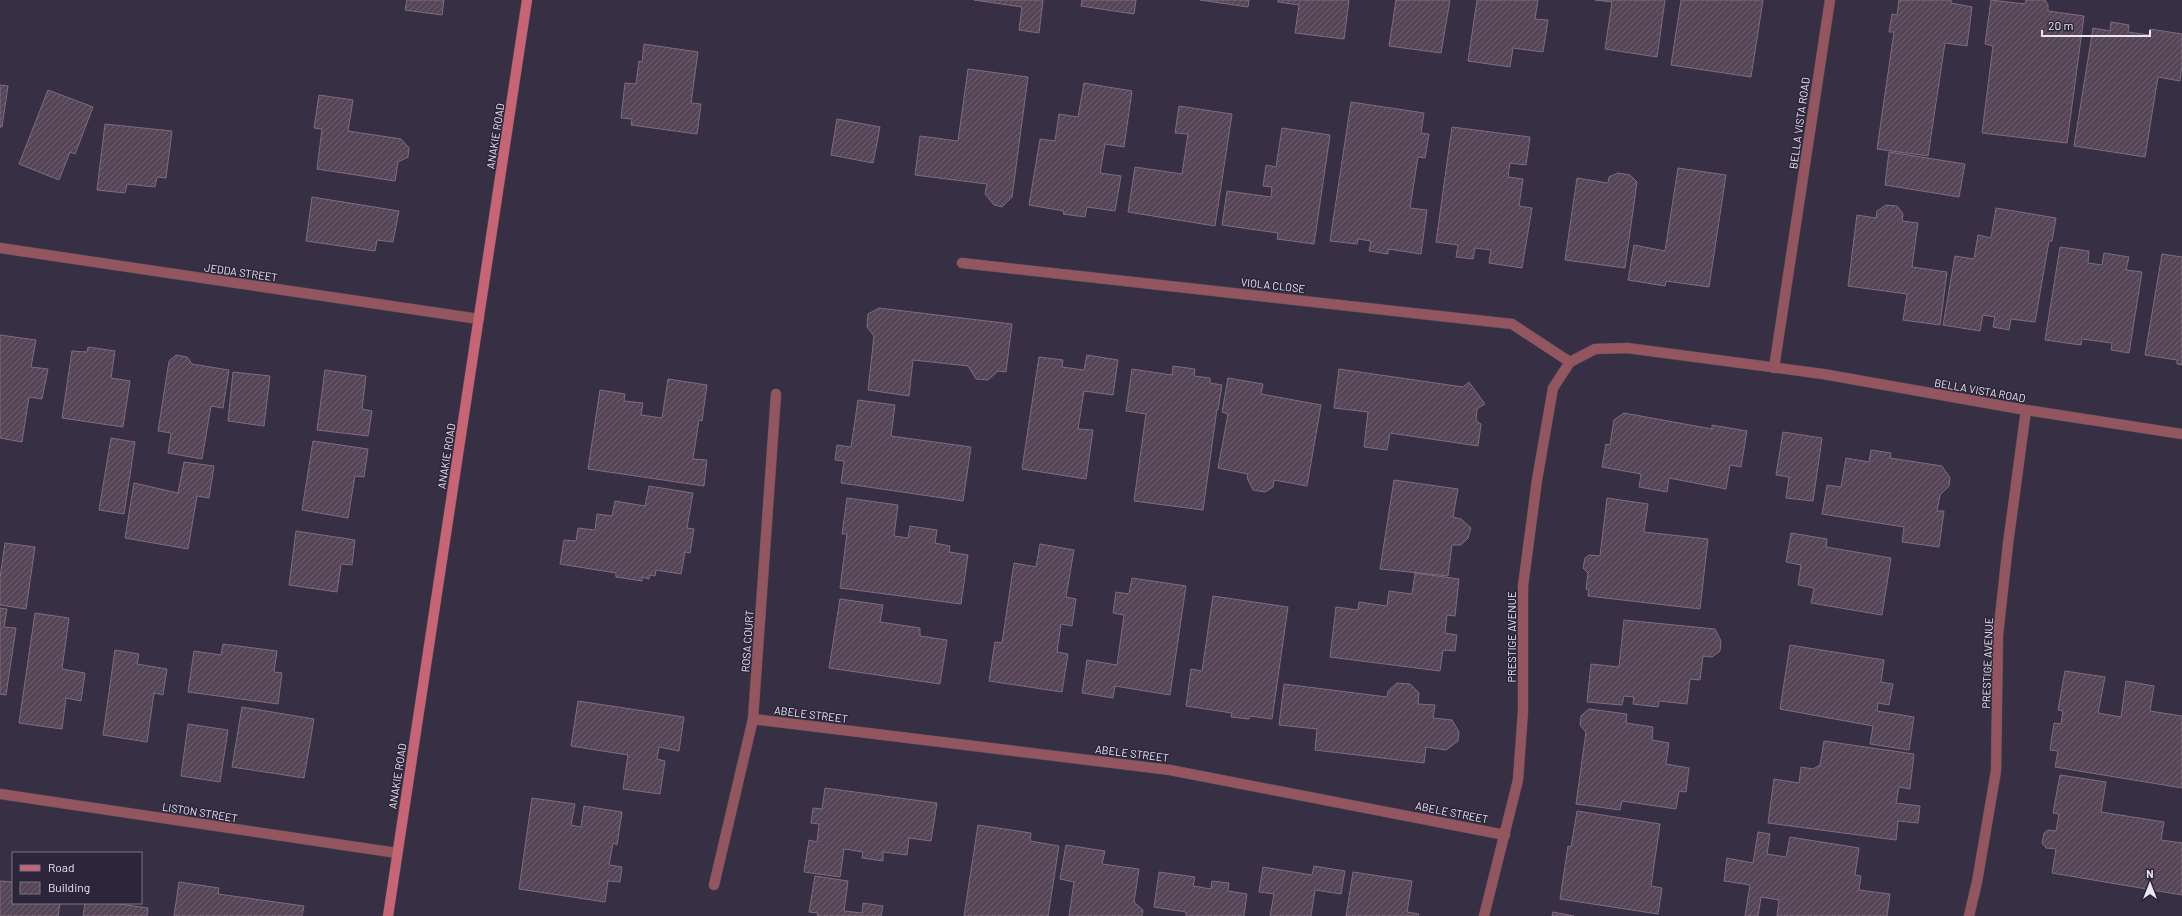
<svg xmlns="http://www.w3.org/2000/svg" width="2182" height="916" font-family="Barlow,sans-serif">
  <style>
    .building { fill: url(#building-hatch); stroke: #7e6c7f }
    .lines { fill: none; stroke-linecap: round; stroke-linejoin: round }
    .street-casing { stroke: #544d60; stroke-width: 11 }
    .secondary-casing { stroke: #544d60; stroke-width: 11 }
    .street { stroke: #93565e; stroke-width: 10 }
    .secondary { stroke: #c76574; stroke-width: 10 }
    .labels { text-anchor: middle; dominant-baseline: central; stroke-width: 3; stroke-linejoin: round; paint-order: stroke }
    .street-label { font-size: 11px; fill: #eae6f3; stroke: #2d263a }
  </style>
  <defs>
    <pattern id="building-hatch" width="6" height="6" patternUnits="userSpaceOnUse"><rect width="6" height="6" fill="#564557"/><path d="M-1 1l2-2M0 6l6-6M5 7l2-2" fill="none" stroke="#6e6070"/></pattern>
  </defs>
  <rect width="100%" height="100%" fill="#373044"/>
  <g class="building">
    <path d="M 407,0 L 444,0 L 442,15 L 405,10 Z"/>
    <path d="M 974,0 L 1043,0 L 1039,33 L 1019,30 L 1022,7 Z"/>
    <path d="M 1082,0 L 1136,0 L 1134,14 L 1081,6 Z"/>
    <path d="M 1200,0 L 1249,0 L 1248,7 Z"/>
    <path d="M 1278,0 L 1349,0 L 1344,39 L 1295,33 L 1299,5 L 1278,2 Z"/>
    <path d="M 1396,0 L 1450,0 L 1441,53 L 1389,46 Z"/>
    <path d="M 1477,0 L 1538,0 L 1535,19 L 1548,20 L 1543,52 L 1513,48 L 1510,67 L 1468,61 Z"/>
    <path d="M 1595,0 L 1665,0 L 1657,57 L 1605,49 L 1612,2 Z"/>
    <path d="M 1681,0 L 1763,0 L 1751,77 L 1671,65 Z"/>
    <path d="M 1899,0 L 1951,0 L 1951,3 L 1972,7 L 1967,46 L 1945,43 L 1928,156 L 1877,149 L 1894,32 L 1889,32 L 1892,14 L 1897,15 Z"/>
    <path d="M 1991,0 L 2025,4 L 2026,0 L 2045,0 L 2048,5 L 2048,11 L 2084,16 L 2067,143 L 1982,133 L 1993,46 L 1985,44 Z"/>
    <path d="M 2111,22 L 2129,25 L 2128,32 L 2149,35 L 2150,29 L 2182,34 L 2182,65 L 2180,81 L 2158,77 L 2145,157 L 2074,146 L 2093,28 L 2110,31 Z"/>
    <path d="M 644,44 L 698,52 L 691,103 L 701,104 L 697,134 L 631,125 L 632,119 L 621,118 L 625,83 L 636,84 L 639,61 L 642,62 Z"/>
    <path d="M 968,69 L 1028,77 L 1012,197 L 1002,207 L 994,205 L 985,194 L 987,184 L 915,175 L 920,136 L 958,141 Z"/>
    <path d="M 1084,83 L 1132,91 L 1124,147 L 1105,144 L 1100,173 L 1121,176 L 1115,211 L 1087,207 L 1085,217 L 1063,214 L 1064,211 L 1029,205 L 1040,139 L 1055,141 L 1059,114 L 1078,117 Z"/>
    <path d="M 0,85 L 8,86 L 2,127 L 0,127 Z"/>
    <path d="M 48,90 L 93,107 L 75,154 L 70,152 L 59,180 L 19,164 Z"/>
    <path d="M 319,95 L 353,100 L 348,131 L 401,139 L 409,148 L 408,157 L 398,162 L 395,181 L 317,169 L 322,129 L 314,128 Z"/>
    <path d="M 1351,102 L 1424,113 L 1421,133 L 1429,134 L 1425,158 L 1418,157 L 1410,208 L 1427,210 L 1421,254 L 1388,249 L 1388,254 L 1369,251 L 1371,241 L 1358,239 L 1357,244 L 1330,241 Z"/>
    <path d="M 1179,106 L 1232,114 L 1215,226 L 1128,212 L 1135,167 L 1182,174 L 1188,134 L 1175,133 Z"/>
    <path d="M 837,119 L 880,127 L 873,163 L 831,155 Z"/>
    <path d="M 105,124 L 172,131 L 166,178 L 157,177 L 155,187 L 127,184 L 125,193 L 97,190 Z"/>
    <path d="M 1452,127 L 1530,137 L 1526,165 L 1510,163 L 1508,177 L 1523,179 L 1519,206 L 1532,208 L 1522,268 L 1489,263 L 1491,250 L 1475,248 L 1473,259 L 1456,257 L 1458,245 L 1436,242 Z"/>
    <path d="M 1282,128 L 1330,135 L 1314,244 L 1277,239 L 1278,233 L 1222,225 L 1227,191 L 1271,197 L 1272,187 L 1263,186 L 1266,165 L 1276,167 Z"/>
    <path d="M 1889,152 L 1965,164 L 1959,197 L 1885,185 Z"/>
    <path d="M 1678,168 L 1726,175 L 1709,287 L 1666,281 L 1665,286 L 1628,280 L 1634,245 L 1665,251 Z"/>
    <path d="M 1618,173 L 1630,175 L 1637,182 L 1625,268 L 1565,260 L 1577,178 L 1608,183 L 1609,177 Z"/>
    <path d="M 312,197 L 399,211 L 393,242 L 377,240 L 375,251 L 306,241 Z"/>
    <path d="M 1886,205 L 1897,206 L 1903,214 L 1902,221 L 1918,223 L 1912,267 L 1947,272 L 1940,325 L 1903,320 L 1907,294 L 1848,286 L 1857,215 L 1876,218 L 1877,211 Z"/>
    <path d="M 1996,208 L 2056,218 L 2052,241 L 2049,241 L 2035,322 L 2011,319 L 2009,330 L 1993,327 L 1995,317 L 1983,315 L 1980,331 L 1943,325 L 1955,256 L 1974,259 L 1978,235 L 1991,238 Z"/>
    <path d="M 2060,247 L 2089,251 L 2088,263 L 2102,265 L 2104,253 L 2129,257 L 2126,270 L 2142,272 L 2129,353 L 2111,350 L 2112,343 L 2082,339 L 2081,345 L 2045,340 Z"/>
    <path d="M 2162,254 L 2182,257 L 2182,365 L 2177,364 L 2177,360 L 2145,355 Z"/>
    <path d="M 879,308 L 1012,324 L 1006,372 L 998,371 L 988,380 L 976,379 L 968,366 L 913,360 L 909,396 L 868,390 L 874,336 L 867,327 L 868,314 Z"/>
    <path d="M 0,335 L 36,340 L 31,367 L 48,369 L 42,399 L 29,397 L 22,442 L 0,438 Z"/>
    <path d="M 88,347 L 115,351 L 111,378 L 130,381 L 123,427 L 62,418 L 72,351 L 87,352 Z"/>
    <path d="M 176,355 L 187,357 L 192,364 L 229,370 L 223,408 L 211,406 L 202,459 L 168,453 L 171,433 L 158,431 L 169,361 Z"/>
    <path d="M 1087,355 L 1118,360 L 1113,395 L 1084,391 L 1078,429 L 1093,430 L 1086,479 L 1022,469 L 1039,357 L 1063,360 L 1062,367 L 1084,370 Z"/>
    <path d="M 1173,366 L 1195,369 L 1194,376 L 1210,378 L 1210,383 L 1222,385 L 1218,410 L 1217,409 L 1203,510 L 1134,501 L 1146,414 L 1126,411 L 1132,369 L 1172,375 Z"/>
    <path d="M 1339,369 L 1463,387 L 1469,382 L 1485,404 L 1477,409 L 1476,421 L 1481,424 L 1478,446 L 1390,433 L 1387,450 L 1364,447 L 1368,412 L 1334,408 Z"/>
    <path d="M 325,370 L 366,376 L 362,409 L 372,411 L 368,436 L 317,430 Z"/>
    <path d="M 233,372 L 270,376 L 264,426 L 228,421 Z"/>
    <path d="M 1228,378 L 1263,384 L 1261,394 L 1321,405 L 1307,486 L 1274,480 L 1273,487 L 1265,492 L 1253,490 L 1247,478 L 1248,474 L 1218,468 L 1228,414 L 1222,412 Z"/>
    <path d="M 668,379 L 707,385 L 702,421 L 699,420 L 693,459 L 707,460 L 704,486 L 588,469 L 600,390 L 625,394 L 624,401 L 643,403 L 641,415 L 662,418 Z"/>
    <path d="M 858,400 L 895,405 L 891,436 L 971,447 L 963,501 L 841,483 L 844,461 L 835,460 L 837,445 L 851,447 Z"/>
    <path d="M 1624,413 L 1712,429 L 1712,425 L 1747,431 L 1741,467 L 1730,465 L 1726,489 L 1669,478 L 1667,492 L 1639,487 L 1641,474 L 1602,467 L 1606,444 L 1610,445 L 1614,420 Z"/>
    <path d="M 1783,432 L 1822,438 L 1813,501 L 1786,498 L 1789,477 L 1776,475 Z"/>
    <path d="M 111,438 L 135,442 L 124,514 L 99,510 Z"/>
    <path d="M 313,441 L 368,449 L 364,477 L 355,476 L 348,518 L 302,510 Z"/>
    <path d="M 1871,450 L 1891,453 L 1890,458 L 1942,466 L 1950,478 L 1949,486 L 1940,495 L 1937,511 L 1944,511 L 1939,547 L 1902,542 L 1904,527 L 1822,514 L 1827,485 L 1841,487 L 1846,458 L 1869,462 Z"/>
    <path d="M 184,462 L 214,466 L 209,498 L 197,496 L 188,549 L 125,538 L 134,483 L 178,493 Z"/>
    <path d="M 1394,480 L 1458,489 L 1453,517 L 1461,519 L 1471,528 L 1468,538 L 1461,545 L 1452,545 L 1448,576 L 1380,569 Z"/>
    <path d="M 649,486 L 693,493 L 687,528 L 694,529 L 690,553 L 685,552 L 681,574 L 656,570 L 655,576 L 650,575 L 649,579 L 642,577 L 642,581 L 616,577 L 616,573 L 560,564 L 564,540 L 576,541 L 578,528 L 595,530 L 597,514 L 612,516 L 615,501 L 645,506 Z"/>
    <path d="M 847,498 L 898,505 L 894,536 L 908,538 L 910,526 L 937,530 L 935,543 L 950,546 L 949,552 L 968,555 L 961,604 L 840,588 L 847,534 L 842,534 Z"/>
    <path d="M 1607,498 L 1648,504 L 1644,532 L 1708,539 L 1700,609 L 1588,596 L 1589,590 L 1586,589 L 1588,573 L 1583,568 L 1585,558 L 1589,555 L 1600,556 Z"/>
    <path d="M 296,531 L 355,540 L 352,565 L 341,564 L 337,592 L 289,585 Z"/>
    <path d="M 1791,533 L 1827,539 L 1826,547 L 1891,558 L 1882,615 L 1811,603 L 1814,588 L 1798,585 L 1801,565 L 1786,562 Z"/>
    <path d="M 5,543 L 35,547 L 26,609 L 0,605 L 0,578 Z"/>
    <path d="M 1040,544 L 1074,550 L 1066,597 L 1076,599 L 1072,626 L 1061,624 L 1057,652 L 1068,654 L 1062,692 L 989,681 L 995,642 L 1002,643 L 1014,563 L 1036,567 Z"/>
    <path d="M 1415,573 L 1459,579 L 1455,616 L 1447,615 L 1445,633 L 1457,635 L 1455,651 L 1443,650 L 1440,671 L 1330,657 L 1336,607 L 1358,610 L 1359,602 L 1387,606 L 1389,591 L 1412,594 Z"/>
    <path d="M 1132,578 L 1186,586 L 1170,695 L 1115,686 L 1113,698 L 1082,693 L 1087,660 L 1117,665 L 1124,615 L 1113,613 L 1116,592 L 1129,594 Z"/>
    <path d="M 1213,596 L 1288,607 L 1272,719 L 1250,716 L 1249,719 L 1231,717 L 1232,713 L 1186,706 L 1191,669 L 1202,671 Z"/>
    <path d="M 840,599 L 883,605 L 880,622 L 920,628 L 920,636 L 947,640 L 940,684 L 829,668 Z"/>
    <path d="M 0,608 L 7,609 L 4,627 L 16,628 L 6,695 L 0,694 Z"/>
    <path d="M 35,613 L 69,618 L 62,669 L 85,673 L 81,701 L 66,698 L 62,729 L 19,723 Z"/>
    <path d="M 1624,620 L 1715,629 L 1721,641 L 1720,651 L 1712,657 L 1703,656 L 1700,680 L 1690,679 L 1687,704 L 1659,701 L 1658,707 L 1633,704 L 1634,697 L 1624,696 L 1622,705 L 1587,702 L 1591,664 L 1619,667 Z"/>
    <path d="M 223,644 L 277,651 L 274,672 L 282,673 L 278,704 L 188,692 L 194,651 L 221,655 Z"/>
    <path d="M 1790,645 L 1884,660 L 1881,682 L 1893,684 L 1889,705 L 1878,703 L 1877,711 L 1914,717 L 1909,750 L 1870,744 L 1873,726 L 1780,709 Z"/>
    <path d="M 115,650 L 139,654 L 137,664 L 167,669 L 163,695 L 154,693 L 147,742 L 103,735 Z"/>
    <path d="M 2065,671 L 2105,677 L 2098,713 L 2121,717 L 2126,681 L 2154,686 L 2150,711 L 2182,716 L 2182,788 L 2055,767 L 2058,751 L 2050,750 L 2054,723 L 2061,724 L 2063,711 L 2058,710 Z"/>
    <path d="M 1397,683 L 1410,684 L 1419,693 L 1418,704 L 1435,705 L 1433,718 L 1452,720 L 1459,732 L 1458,741 L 1446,750 L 1426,747 L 1424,763 L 1315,750 L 1317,729 L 1279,725 L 1284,684 L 1387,697 L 1388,691 Z"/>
    <path d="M 578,701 L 684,717 L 679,751 L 659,747 L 657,759 L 665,761 L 660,794 L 623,789 L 628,755 L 571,746 Z"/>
    <path d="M 242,707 L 314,719 L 304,778 L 232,767 Z"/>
    <path d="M 1589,709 L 1627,714 L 1626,723 L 1653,727 L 1652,740 L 1669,743 L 1666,764 L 1689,768 L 1686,792 L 1679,791 L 1676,809 L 1622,801 L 1620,810 L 1576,804 L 1586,732 L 1580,725 L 1581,716 Z"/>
    <path d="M 188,724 L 228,730 L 220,782 L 181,776 Z"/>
    <path d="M 1824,741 L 1914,754 L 1910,789 L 1899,787 L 1896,803 L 1920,806 L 1918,823 L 1898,821 L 1896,840 L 1768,823 L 1774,779 L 1799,783 L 1801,767 L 1813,769 L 1820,765 Z"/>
    <path d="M 2060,775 L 2106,782 L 2101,812 L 2164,822 L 2161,840 L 2182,843 L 2182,895 L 2052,873 L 2056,849 L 2046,848 L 2042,843 L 2044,833 L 2048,830 L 2056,831 L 2059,814 L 2053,813 Z"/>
    <path d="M 825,788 L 937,803 L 931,841 L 909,838 L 907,855 L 883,852 L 883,861 L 862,858 L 863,852 L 844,849 L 840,877 L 804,872 L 809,840 L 817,842 L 819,824 L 811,823 L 813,808 L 822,809 Z"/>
    <path d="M 532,798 L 575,804 L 571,825 L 581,827 L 584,806 L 622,812 L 617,845 L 613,843 L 609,865 L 622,867 L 620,882 L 608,881 L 605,902 L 519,889 Z"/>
    <path d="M 1577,811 L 1660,824 L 1651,886 L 1662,888 L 1658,914 L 1560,899 L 1568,846 L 1571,847 Z"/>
    <path d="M 978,825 L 1031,833 L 1030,841 L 1059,846 L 1048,916 L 964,916 Z"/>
    <path d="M 1758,832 L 1770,834 L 1767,854 L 1786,857 L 1790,837 L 1859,848 L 1855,875 L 1861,876 L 1859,890 L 1890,894 L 1887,916 L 1777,916 L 1779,900 L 1761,897 L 1758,916 L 1745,916 L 1750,885 L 1724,881 L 1727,858 L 1753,863 Z"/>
    <path d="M 1066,845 L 1105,851 L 1102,864 L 1139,869 L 1134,902 L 1143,910 L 1142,916 L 1069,916 L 1074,882 L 1060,879 Z"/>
    <path d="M 1314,866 L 1345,871 L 1341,894 L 1315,890 L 1311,916 L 1270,916 L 1274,894 L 1259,892 L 1263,867 L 1312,875 Z"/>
    <path d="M 1159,872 L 1195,877 L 1193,886 L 1211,889 L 1212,881 L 1229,883 L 1228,891 L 1247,894 L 1244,916 L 1186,916 L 1186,912 L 1154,907 Z"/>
    <path d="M 1353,872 L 1412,881 L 1407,912 L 1419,914 L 1418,916 L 1346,916 Z"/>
    <path d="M 815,876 L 848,881 L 844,911 L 862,913 L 863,903 L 883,906 L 881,916 L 817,916 L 818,913 L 809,912 Z"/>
    <path d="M 0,881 L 13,882 L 13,903 L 60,903 L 58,916 L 0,916 Z"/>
    <path d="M 179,882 L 219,888 L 218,894 L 304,906 L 302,916 L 174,916 Z"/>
    <path d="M 85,903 L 112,903 L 148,908 L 147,916 L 83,916 Z"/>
    <path d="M 1553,912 L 1574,916 L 1552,916 Z"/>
  </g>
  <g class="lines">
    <g class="street-casing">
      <g id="street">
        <path d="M 0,248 L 479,319"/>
        <path d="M 962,263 L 1512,324 L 1570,362"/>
        <path d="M 1774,368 L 1830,0"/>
        <path d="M 753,719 L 1170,770 L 1505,835"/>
        <path d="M 0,794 L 397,853"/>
        <path d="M 714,885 L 753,719 L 776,394"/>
        <path d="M 1484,916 L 1518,780 L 1523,711 L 1523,586 L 1537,480 L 1553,388 L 1570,362 L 1595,349 L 1627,348 L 1823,374 L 2026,410 L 2182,434"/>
        <path d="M 1969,916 L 1977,882 L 1996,771 L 1998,635 L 2008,544 L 2026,410"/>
      </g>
    </g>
    <g class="secondary-casing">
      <path id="secondary" d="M 388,916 L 527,0"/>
    </g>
    <use href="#street" class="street"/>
    <use href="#secondary" class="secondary"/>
  </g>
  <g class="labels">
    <g class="street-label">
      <text transform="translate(1799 123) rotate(-82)">BELLA VISTA ROAD</text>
      <text transform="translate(495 136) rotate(-81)">ANAKIE ROAD</text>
      <text transform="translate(241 272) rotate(8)">JEDDA STREET</text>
      <text transform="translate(1273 285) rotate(6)">VIOLA CLOSE</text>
      <text transform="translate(1980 390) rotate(10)">BELLA VISTA ROAD</text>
      <text transform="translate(446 456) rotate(-81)">ANAKIE ROAD</text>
      <text transform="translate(1511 637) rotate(-90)">PRESTIGE AVENUE</text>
      <text transform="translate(747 641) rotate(-86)">ROSA COURT</text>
      <text transform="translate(1987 663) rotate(-88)">PRESTIGE AVENUE</text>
      <text transform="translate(811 714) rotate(7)">ABELE STREET</text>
      <text transform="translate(1132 753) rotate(7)">ABELE STREET</text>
      <text transform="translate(397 776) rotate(-81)">ANAKIE ROAD</text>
      <text transform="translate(200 812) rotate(9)">LISTON STREET</text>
      <text transform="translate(1452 812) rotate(11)">ABELE STREET</text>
    </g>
  </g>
  <rect x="12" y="852" width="130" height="52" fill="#2d263a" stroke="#797384"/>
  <rect x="20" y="865" width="20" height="6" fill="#c76574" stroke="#797384"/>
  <text x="48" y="872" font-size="12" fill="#eae6f3">Road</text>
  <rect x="20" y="882" width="20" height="12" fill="url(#building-hatch)" stroke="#797384"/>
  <text x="48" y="892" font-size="12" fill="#eae6f3">Building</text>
  <g transform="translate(2150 884)" stroke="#2d263a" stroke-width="3" paint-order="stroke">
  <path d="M0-3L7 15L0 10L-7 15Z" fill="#eae6f3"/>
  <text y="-6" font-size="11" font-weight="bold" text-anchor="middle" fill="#eae6f3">N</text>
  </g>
  <path d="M2042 30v6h108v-6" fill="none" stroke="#eae6f3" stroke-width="2"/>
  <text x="2048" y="30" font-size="12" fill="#eae6f3" stroke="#2d263a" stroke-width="3" paint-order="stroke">20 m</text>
</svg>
